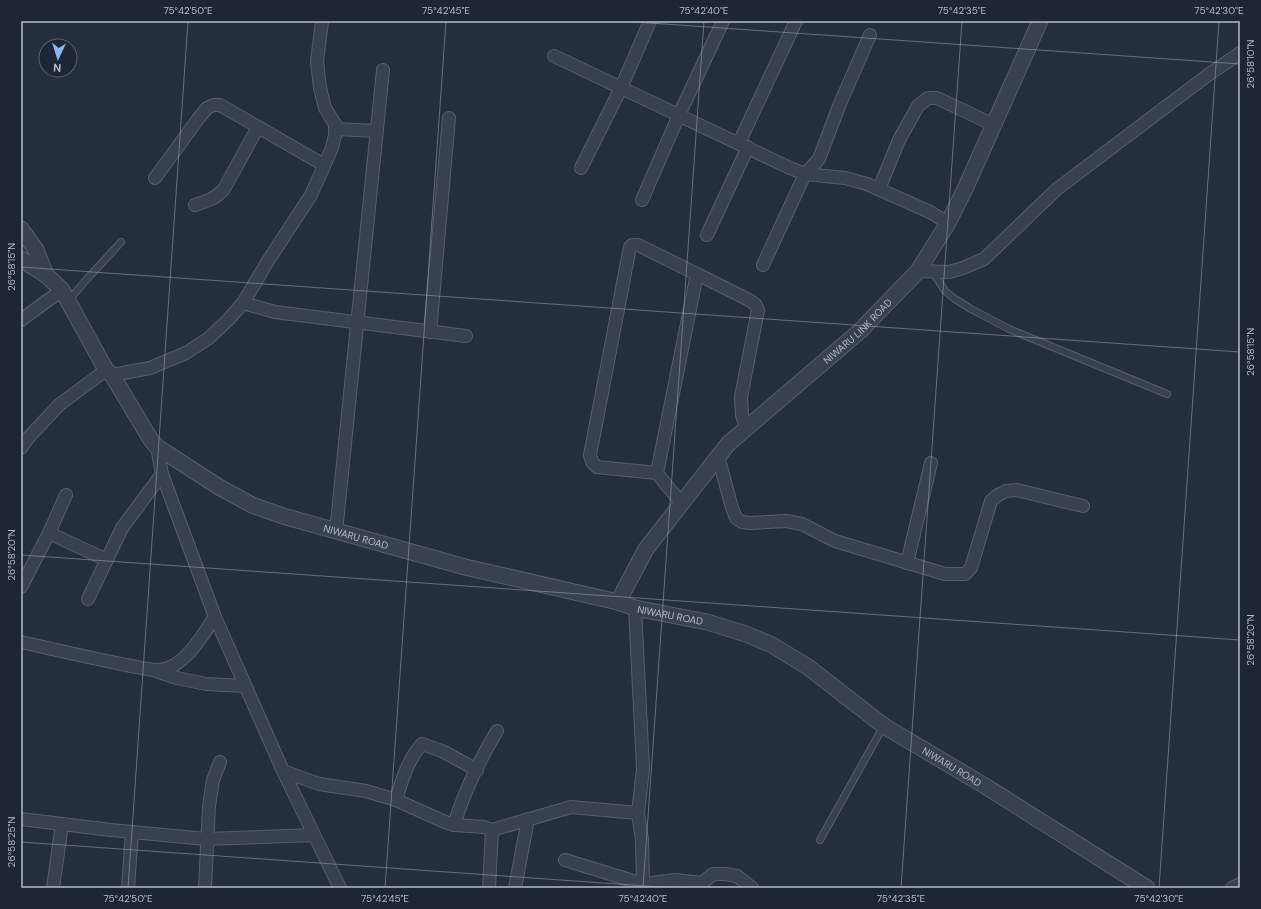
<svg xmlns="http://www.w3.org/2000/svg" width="1261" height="909" font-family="'DM Sans',sans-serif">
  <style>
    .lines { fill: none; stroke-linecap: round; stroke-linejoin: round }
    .service-casing { stroke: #565f6c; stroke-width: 8 }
    .minor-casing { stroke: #565f6c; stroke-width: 14 }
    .tertiary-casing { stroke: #565f6c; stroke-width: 17 }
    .service { stroke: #38414e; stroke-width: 6 }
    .minor { stroke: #38414e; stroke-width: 12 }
    .tertiary { stroke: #38414e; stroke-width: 15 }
    .ticks { fill: none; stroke: #b4bcc9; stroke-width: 1; stroke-opacity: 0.45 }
    .labels { text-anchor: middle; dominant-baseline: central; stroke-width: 3.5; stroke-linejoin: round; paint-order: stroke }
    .street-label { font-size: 10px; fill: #b4bcc9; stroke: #1d2633 }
    .neatline { fill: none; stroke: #b4bcc9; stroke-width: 1.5 }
    .ticks-label { font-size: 10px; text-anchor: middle; fill: #b4bcc9 }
  </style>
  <rect width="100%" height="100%" fill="#242f3e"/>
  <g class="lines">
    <g class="service-casing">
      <g id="service">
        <path d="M 933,272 L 945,291 L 955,299 L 971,309 L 1009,329 L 1167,394"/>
        <path d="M 69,300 L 87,279 L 121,242"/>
        <path d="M 820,840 L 883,727"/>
      </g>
    </g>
    <g class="minor-casing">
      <g id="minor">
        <path d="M 554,56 L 790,168 L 805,174 L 845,178 L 867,184 L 930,212 L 948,223"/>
        <path d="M 335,129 L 377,131"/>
        <path d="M 739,143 L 796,21"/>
        <path d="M 581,168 L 621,88 L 650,21"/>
        <path d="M 155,178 L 198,119 L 207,108 L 213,105 L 220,105 L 324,165"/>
        <path d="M 879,189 L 899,140 L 918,106 L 928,98 L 937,98 L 994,125"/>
        <path d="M 642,200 L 679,115 L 723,21"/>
        <path d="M 195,205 C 208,201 215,199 224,189 L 258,127"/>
        <path d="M 707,235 L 748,147"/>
        <path d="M 763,265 L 805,174 L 819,159 L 839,106 L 870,35"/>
        <path d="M 918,271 L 949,272 L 963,268 L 984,259 L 1057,189 L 1208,75 L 1240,53"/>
        <path d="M 243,303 L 275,312 L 466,336"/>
        <path d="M 21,320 L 62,290"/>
        <path d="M 430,332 L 449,118"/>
        <path d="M 112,375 L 150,368 L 186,353 L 209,338 L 228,320 L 243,303 L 268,261 L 311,195 L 332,148 L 335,135 L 335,124 L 325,108 L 320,88 L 317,61 L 322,21"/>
        <path d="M 21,448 L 29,437 L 59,405 L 106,370"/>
        <path d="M 718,456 L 732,508 L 736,518 L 742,522 L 750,523 L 786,521 L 802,524 L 835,541 L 945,574 L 965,574 L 971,568 L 991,501 L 998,495 L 1006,491 L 1017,490 L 1083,506"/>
        <path d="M 657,473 L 597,467 L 592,462 L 590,455 L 630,247 L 632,245 L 638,245 L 697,274"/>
        <path d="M 682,503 L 668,487 L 657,473 L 697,274 L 749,300 L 755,304 L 758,310 L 741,397 L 742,415 L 746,428"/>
        <path d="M 336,532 L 383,70"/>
        <path d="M 49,533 L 66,495"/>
        <path d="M 907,563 L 931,463"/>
        <path d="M 21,587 L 49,533 L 107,560"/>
        <path d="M 88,599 L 122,528 L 162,474"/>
        <path d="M 215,617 L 283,771 L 340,888"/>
        <path d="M 21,642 C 56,650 91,658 126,665 C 139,667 155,673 168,668 C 189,660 203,634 215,617 L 162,474 L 157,447"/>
        <path d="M 156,671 L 177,678 L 206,684 L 245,686"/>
        <path d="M 283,771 L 319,784 L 366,791 L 396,800 L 445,822 L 454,825 L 484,827 L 492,830 L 571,807 L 638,813 L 643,769 L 635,608"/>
        <path d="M 396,800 C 402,780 408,759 422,744 L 442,751 L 477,770"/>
        <path d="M 638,813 L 642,840 L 643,884 L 675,880 L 702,883 L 713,874 L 725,874 L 737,876 L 752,888"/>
        <path d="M 21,819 L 111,830 L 206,839 L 314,835"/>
        <path d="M 454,825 C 464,792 479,761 497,731"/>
        <path d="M 565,860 L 643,884 L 645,888"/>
        <path d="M 53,888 L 62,824"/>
        <path d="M 128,888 L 132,832"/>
        <path d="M 205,888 L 209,806 L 213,780 L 220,762"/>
        <path d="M 489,888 L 492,830"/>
        <path d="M 515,888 L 528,819"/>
        <path d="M 1232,888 L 1240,884"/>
      </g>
    </g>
    <g class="tertiary-casing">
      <g id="tertiary">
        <path id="s1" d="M 21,229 L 36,250 L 46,275 L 62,290 L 106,370 L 112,375 L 151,440 L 157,447 L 219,487 L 252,505 L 283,516 L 465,567 L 618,602 L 635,608 L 707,622 L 746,634 L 772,645 L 808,667 L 884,726 L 985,786 L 1147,888"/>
        <path d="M 21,259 L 46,275"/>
        <path id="s2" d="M 618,602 L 646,549 L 728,444 L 860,331 L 918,271 L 948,223 L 965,189 L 1040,21"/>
      </g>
    </g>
    <use href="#service" class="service"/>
    <use href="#minor" class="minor"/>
    <use href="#tertiary" class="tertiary"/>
  </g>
  <path class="ticks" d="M 621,21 L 1240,64M 21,267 L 1240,352M 21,555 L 1240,640M 21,842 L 674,888M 128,888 L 188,21M 385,888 L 446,21M 643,888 L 704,21M 901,888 L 962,21M 1159,888 L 1219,21"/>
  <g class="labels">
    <g class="street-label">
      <text stroke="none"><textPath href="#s2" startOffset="365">NIWARU LINK ROAD</textPath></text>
      <text stroke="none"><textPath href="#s1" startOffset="479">NIWARU ROAD</textPath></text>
      <text stroke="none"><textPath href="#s1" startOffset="803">NIWARU ROAD</textPath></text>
      <text stroke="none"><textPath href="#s1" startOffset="1127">NIWARU ROAD</textPath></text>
    </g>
  </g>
  <rect width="1261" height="909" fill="none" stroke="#1d2633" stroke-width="44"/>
  <g transform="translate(58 58) rotate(184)"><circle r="19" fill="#1d2633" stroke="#59626f"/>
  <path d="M0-3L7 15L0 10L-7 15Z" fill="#8ab4f8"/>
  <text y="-6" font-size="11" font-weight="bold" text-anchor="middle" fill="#b4bcc9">N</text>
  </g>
  <rect x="22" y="22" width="1217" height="865" class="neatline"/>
  <g class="ticks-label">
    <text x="188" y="14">75°42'50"E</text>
    <text x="446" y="14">75°42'45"E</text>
    <text x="704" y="14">75°42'40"E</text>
    <text x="962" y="14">75°42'35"E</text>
    <text x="1219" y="14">75°42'30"E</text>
    <text transform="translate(1250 64) rotate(-90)" y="4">26°58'10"N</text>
    <text transform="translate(11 267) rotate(-90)" y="4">26°58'15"N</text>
    <text transform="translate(1250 352) rotate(-90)" y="4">26°58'15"N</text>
    <text transform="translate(11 555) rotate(-90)" y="4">26°58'20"N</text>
    <text transform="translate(1250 640) rotate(-90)" y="4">26°58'20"N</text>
    <text transform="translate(11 842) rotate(-90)" y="4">26°58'25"N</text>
    <text x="128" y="902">75°42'50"E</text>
    <text x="385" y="902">75°42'45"E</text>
    <text x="643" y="902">75°42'40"E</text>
    <text x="901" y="902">75°42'35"E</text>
    <text x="1159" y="902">75°42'30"E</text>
  </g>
</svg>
